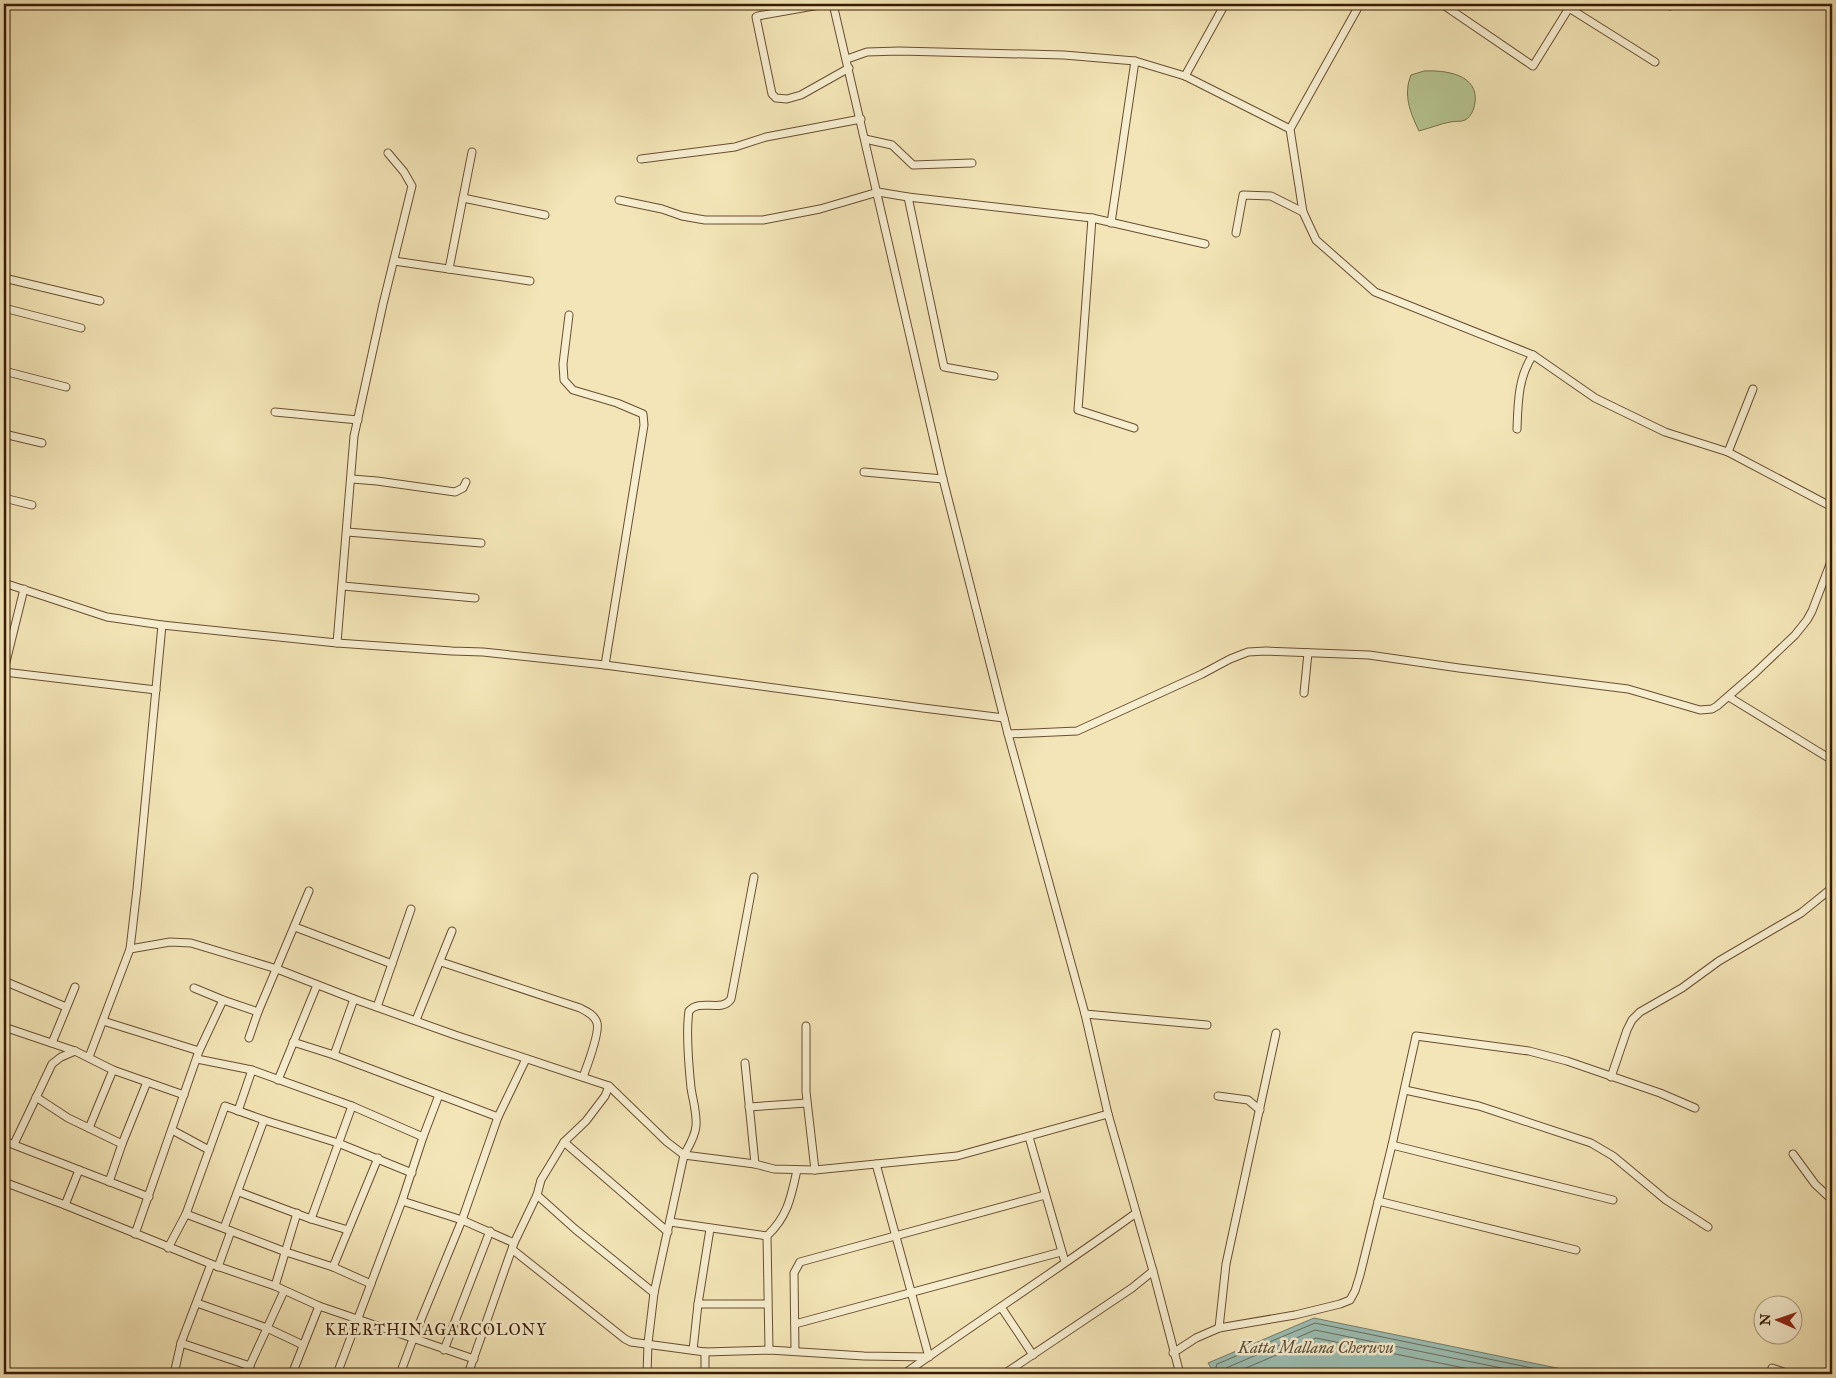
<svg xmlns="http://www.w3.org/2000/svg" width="1836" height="1378" font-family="'IM FELL Great Primer',serif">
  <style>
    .green { fill: #b6c692; stroke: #78714a }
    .water { fill: #9cbeb4; stroke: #747d6d }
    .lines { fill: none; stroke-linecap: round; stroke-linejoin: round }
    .shore { stroke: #6a6d5c; stroke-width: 1 }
    .minor-casing { stroke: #684e30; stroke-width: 9 }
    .minor { stroke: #f7eed0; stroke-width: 7 }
    .labels { text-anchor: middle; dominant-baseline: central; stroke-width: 5; stroke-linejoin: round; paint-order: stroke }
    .neighbourhood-label { font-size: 16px; letter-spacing: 1px; fill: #391c03; stroke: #f7eed0 }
    .water-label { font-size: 16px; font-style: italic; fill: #574d38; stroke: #f7eed0 }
  </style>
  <rect width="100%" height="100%" fill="#f3e5b7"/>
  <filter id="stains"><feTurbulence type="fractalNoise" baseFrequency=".004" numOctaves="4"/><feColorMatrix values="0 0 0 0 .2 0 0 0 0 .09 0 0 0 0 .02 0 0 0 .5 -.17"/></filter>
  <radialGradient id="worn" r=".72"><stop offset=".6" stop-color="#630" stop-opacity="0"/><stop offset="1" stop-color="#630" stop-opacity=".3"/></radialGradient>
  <path class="green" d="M 1424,71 C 1445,70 1479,74 1475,103 C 1474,109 1471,117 1465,120 C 1461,122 1455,121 1450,122 C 1440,124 1430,128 1419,131 C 1410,112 1403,95 1411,75 Z"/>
  <path class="water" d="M 1314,1318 L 1586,1374 L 1215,1374 L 1208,1363 Z"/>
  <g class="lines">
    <g class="shore">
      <path d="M 1218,1374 L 1216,1367 L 1217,1364 L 1315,1323 L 1561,1374"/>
      <path d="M 1225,1374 L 1226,1368 L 1315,1330 L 1531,1374"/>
      <path d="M 1232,1374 L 1316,1338 L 1494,1374"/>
    </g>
    <g class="minor-casing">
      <g id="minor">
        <path d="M 825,4 L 758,16 L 756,17 L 772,94 L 776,98 L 787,99 L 801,95 L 849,68"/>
        <path d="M 833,4 L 943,479 L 1008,734 L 1085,1014 L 1108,1114 L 1153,1271 L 1180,1374"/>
        <path d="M 1360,4 L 1290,129 L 1303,212 L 1316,240 L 1375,292 L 1533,355 L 1595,398 L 1665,432 L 1728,452 L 1832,507"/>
        <path d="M 1442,4 L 1533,66 L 1569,8 L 1655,62"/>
        <path d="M 1561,4 L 1569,8 L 1571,4"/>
        <path d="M 1666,4 L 1670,6"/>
        <path d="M 847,59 L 867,52 L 899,51 L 1064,55 L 1135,61 L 1185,76 L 1290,129"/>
        <path d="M 1185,76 L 1225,4"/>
        <path d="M 865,139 L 892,145 L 913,165 L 972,163"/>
        <path d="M 641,159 L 735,147 L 766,137 L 861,119"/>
        <path d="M 908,197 L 944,367 L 994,376"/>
        <path d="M 463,198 L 545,215"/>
        <path d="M 619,200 L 662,209 L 682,216 L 705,220 L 763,220 L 820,209 L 878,192 L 908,197 L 1092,218 L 1205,244"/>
        <path d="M 1092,218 L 1078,410 L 1134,428"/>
        <path d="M 1111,223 L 1135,61"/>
        <path d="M 1236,233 L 1243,195 L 1271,196 L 1303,212"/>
        <path d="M 394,261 L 530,281"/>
        <path d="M 449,269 L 472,152"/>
        <path d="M 4,278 L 100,301"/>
        <path d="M 4,308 L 81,328"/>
        <path d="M 569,315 L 563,364 L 564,380 L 573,390 L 617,403 L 643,414 L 644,425 L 605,665"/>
        <path d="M 4,371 L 66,387"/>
        <path d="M 275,412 L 358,420"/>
        <path d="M 1517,429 C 1518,403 1518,377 1533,355"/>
        <path d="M 4,434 L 42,443"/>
        <path d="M 1728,452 L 1753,389"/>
        <path d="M 864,472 L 943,479"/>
        <path d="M 352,479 L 377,481 L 455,492 L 463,488 L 466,482"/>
        <path d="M 4,498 L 32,505"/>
        <path d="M 347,532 L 481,543"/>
        <path d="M 4,583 L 107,617 L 162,625 L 337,643 L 452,651 L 483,652 L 605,665 L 923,708 L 1004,718"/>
        <path d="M 343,586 L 475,598"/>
        <path d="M 337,643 L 354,436 L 383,304 L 412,186 L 404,172 L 388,153"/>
        <path d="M 4,670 L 24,589"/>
        <path d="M 4,672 L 156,690"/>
        <path d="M 1304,693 L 1308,653"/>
        <path d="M 1729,697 L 1832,760"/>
        <path d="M 1008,734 L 1077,731 L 1202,674 L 1230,659 L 1248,652 L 1266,651 L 1369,655 L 1459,668 L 1628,689 L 1700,710 L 1712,709 L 1717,706 L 1755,673 L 1795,635 L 1807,620 L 1812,611 L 1832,559"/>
        <path d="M 295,927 L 392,964"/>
        <path d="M 130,949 L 170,942 L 191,943 L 277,969 L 354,999 L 455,1035 L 609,1086 L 667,1142 L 684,1155 L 755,1164 L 774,1169 L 815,1170 L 876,1164 L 957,1156 L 1108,1114"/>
        <path d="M 441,962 L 580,1008 C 586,1011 595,1015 597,1023 C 600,1033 587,1066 583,1077"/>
        <path d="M 4,981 L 66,1007"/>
        <path d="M 194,988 L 223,1000 L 258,1012 L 309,891"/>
        <path d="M 377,1007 L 411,909"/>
        <path d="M 1085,1014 L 1207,1025"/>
        <path d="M 416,1020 L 452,931"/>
        <path d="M 103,1021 L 199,1051"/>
        <path d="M 806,1026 L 806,1092 L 815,1170"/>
        <path d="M 4,1027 L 75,1051 L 113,1070 L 184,1095"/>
        <path d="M 249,1038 L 258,1012"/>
        <path d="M 293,1042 L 334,1055 L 498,1117"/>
        <path d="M 52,1043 L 75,987"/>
        <path d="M 334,1055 L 354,999"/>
        <path d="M 89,1057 L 130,949 L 137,889 L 162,625"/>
        <path d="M 197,1059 L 252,1070"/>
        <path d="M 745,1063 L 755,1164"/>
        <path d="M 1611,1077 L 1627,1030 L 1632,1020 L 1640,1012 L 1682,988 L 1719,961 L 1801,913 L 1832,888"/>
        <path d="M 278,1080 L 317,985"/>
        <path d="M 1405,1090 L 1479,1106 L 1591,1143 L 1613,1156 L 1666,1200 L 1708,1227"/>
        <path d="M 1218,1096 L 1248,1100 L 1260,1110"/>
        <path d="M 36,1097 L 68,1118 L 122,1144"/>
        <path d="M 749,1107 L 807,1103"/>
        <path d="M 238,1111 L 252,1070 L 352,1106 L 423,1137"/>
        <path d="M 264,1120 L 338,1143 L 412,1173"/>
        <path d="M 89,1128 L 113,1070"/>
        <path d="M 172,1130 L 209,1150"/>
        <path d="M 1029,1137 L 1065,1262"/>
        <path d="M 4,1141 L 149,1197"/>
        <path d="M 564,1142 L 668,1232"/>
        <path d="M 14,1144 L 52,1064 L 61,1057 L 75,1051"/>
        <path d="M 1392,1145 L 1613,1200"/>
        <path d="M 1793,1154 L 1815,1184 L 1832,1200"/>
        <path d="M 4,1182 L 65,1205 L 211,1264 L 275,1286 L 319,1306 L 474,1359"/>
        <path d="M 109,1182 L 122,1144 L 147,1082"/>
        <path d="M 239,1192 L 311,1219 L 348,1230"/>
        <path d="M 537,1195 L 575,1229 L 654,1293"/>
        <path d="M 402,1201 L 462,1220 L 514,1243"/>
        <path d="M 1378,1201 L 1576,1250"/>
        <path d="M 65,1205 L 79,1170"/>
        <path d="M 186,1214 L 286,1252 L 333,1267 L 371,1284"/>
        <path d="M 311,1219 L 352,1106"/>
        <path d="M 670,1222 L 767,1236"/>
        <path d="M 135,1234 L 199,1051 L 223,1000"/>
        <path d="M 168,1248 L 186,1214 L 225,1106 L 264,1120 L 224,1228"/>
        <path d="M 513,1250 L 625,1339 L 631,1342 L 705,1352 L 769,1350 L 864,1356 L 929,1357 L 876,1164"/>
        <path d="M 218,1267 L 231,1231"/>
        <path d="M 333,1267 L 378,1158"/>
        <path d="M 275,1286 L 297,1213"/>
        <path d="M 197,1303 L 267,1328 L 303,1345"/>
        <path d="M 698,1304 L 767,1304"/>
        <path d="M 1001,1307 L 1033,1355"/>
        <path d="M 795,1324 L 1061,1252"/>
        <path d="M 1219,1328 L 1226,1264 L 1276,1033"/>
        <path d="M 181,1343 L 250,1366"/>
        <path d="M 444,1350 L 490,1231"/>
        <path d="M 693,1350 L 698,1304 L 710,1229"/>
        <path d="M 769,1350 L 767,1236 C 788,1216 791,1197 797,1170"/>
        <path d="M 795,1351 L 794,1273 L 800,1262 L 1045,1195"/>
        <path d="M 1173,1353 L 1196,1338 L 1219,1328 L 1295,1315 L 1340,1304 L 1350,1300 L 1355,1291 L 1360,1275 L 1392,1145 L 1416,1036 L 1529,1051 L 1567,1061 L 1660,1093 L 1695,1108"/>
        <path d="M 1772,1368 L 1789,1374"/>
        <path d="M 174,1374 L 181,1343 L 211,1264"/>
        <path d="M 246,1374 L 284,1291"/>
        <path d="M 292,1374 L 319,1306"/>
        <path d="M 337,1374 L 402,1201 L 423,1137 L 439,1095"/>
        <path d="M 400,1374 L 413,1339 L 462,1220 L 498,1117 L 526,1059"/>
        <path d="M 468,1374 L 514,1243 L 537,1195 L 541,1180 L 564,1142 L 586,1121 L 605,1096 L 609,1086"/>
        <path d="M 647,1374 L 648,1343 L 654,1293 L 684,1155 C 689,1146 695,1137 696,1126 C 697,1113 693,1101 691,1088 C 689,1068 686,1029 689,1011 C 700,998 722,1013 731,999 L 754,877"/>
        <path d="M 705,1374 L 705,1352"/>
        <path d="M 904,1374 C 981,1319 1060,1268 1136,1213"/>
        <path d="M 1004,1374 L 1132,1288 L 1153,1271"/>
      </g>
    </g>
    <use href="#minor" class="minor"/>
  </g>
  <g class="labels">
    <g class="neighbourhood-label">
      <text x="436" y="1329">KEERTHINAGARCOLONY</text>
    </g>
    <g class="water-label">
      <text x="1316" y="1347">Katta Mallana Cheruvu</text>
    </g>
  </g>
  <rect width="1836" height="1378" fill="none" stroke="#f3e5b7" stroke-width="20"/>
  <rect x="5" y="5" width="1826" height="1368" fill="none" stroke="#391c03" stroke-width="2.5"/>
  <rect x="10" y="10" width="1816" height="1358" fill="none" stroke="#391c03"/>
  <g transform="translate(1778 1320) rotate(272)"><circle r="24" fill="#f7eed0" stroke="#ab9a7e"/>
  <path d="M0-4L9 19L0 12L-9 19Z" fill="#8f2418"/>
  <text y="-8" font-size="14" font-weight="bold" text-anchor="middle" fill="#391c03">N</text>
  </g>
  <rect width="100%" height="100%" filter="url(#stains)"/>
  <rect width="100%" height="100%" fill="url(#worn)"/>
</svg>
